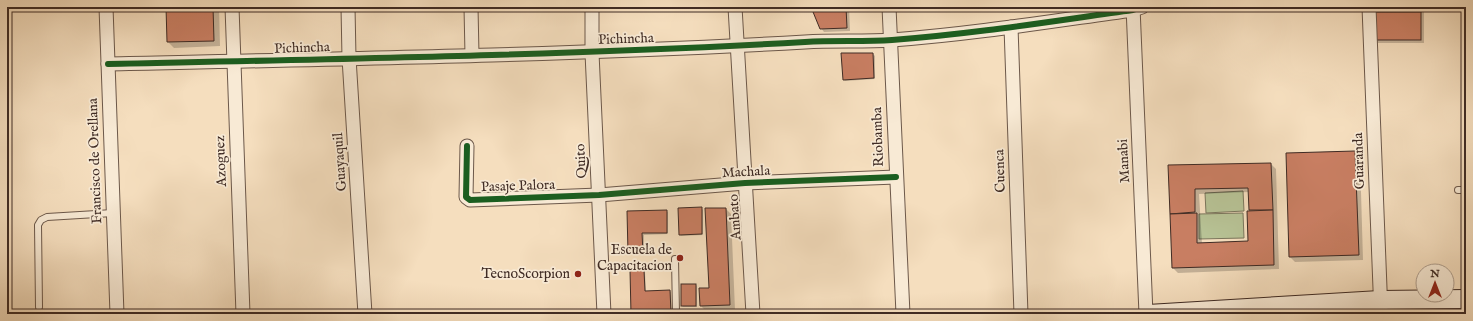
<svg xmlns="http://www.w3.org/2000/svg" width="1473" height="321" font-family="'IM FELL English',serif">
  <style>
    .green { fill: #b7c295; stroke: #7b765c }
    .shadow { fill: #0003; fill-rule: evenodd }
    .building { fill: #c87e62; stroke: #3f2b24 }
    .lines { fill: none; stroke-linecap: round; stroke-linejoin: round }
    .lane-casing { stroke: #6c584a; stroke-width: 8 }
    .street-casing { stroke: #6c584a; stroke-width: 15 }
    .secondary-casing { stroke: #3f2b24; stroke-width: 20 }
    .lane { stroke: #f8ead5; stroke-width: 6 }
    .street { stroke: #f8ead5; stroke-width: 13 }
    .secondary { stroke: #f8ead5; stroke-width: 18 }
    .cycleway-casing { stroke: #f8ead5; stroke-width: 8 }
    .cycleway { stroke: #1b5e20; stroke-width: 6 }
    .poi-dot { fill: #8f2418; stroke: #f8ead5; stroke-width: 1.5 }
    .labels { text-anchor: middle; dominant-baseline: central; stroke-width: 3.5; stroke-linejoin: round; paint-order: stroke }
    .street-label { font-size: 14px; fill: #3f2b24; stroke: #f8ead5 }
    .poi-label { font-size: 14px; fill: #3f2b24; stroke: #f8ead5; text-anchor: end }
  </style>
  <rect width="100%" height="100%" fill="#f5debe"/>
  <filter id="stains"><feTurbulence type="fractalNoise" baseFrequency=".005" numOctaves="4"/><feColorMatrix values="0 0 0 0 .2 0 0 0 0 .09 0 0 0 0 .02 0 0 0 .5 -.17"/></filter>
  <radialGradient id="worn" r=".72"><stop offset=".6" stop-color="#630" stop-opacity="0"/><stop offset="1" stop-color="#630" stop-opacity=".3"/></radialGradient>
  <g class="green">
    <path d="M 1243,191 L 1244,211 L 1206,213 L 1205,193 Z"/>
    <path d="M 1243,213 L 1244,238 L 1199,239 L 1199,214 Z"/>
  </g>
  <g class="shadow">
    <path d="M 167,7 L 219,7 L 220,46 L 174,48 L 168,42 Z"/>
    <path d="M 812,7 L 849,7 L 850,31 L 824,32 L 821,28 Z"/>
    <path d="M 1370,7 L 1424,7 L 1424,43 L 1374,43 Z"/>
    <path d="M 873,54 L 875,56 L 875,79 L 845,81 L 844,80 Z"/>
    <path d="M 1355,152 L 1360,157 L 1363,260 L 1295,262 L 1290,257 Z"/>
    <path d="M 1271,164 L 1276,169 L 1279,269 L 1178,273 L 1173,268 L 1169,166 ZM 1249,192 L 1249,242 L 1202,244 L 1199,194 Z"/>
    <path d="M 701,208 L 703,210 L 703,235 L 681,236 L 679,234 Z"/>
    <path d="M 726,209 L 731,214 L 735,310 L 706,311 L 701,306 L 710,289 Z"/>
    <path d="M 666,211 L 668,212 L 668,234 L 644,235 L 644,254 L 631,254 L 629,252 L 628,212 Z"/>
    <path d="M 644,271 L 645,272 L 646,292 L 670,291 L 671,292 L 672,314 L 632,313 Z"/>
    <path d="M 696,285 L 697,286 L 697,307 L 683,307 L 682,306 Z"/>
  </g>
  <g class="building">
    <path d="M 166,7 L 213,7 L 214,41 L 167,42 Z"/>
    <path d="M 811,7 L 846,7 L 847,28 L 820,29 Z"/>
    <rect x="1369" y="7" width="52" height="5"/>
    <rect x="1369" y="12" width="52" height="28"/>
    <path d="M 841,53 L 873,53 L 874,78 L 843,80 Z"/>
    <path d="M 1355,151 L 1359,255 L 1289,257 L 1286,153 Z"/>
    <path d="M 1271,163 L 1273,210 L 1249,210 L 1248,188 L 1195,189 L 1195,212 L 1170,214 L 1168,165 Z"/>
    <path d="M 702,207 L 702,234 L 679,235 L 678,208 Z"/>
    <path d="M 705,208 L 726,208 L 730,305 L 700,306 L 699,288 L 709,288 Z"/>
    <path d="M 667,210 L 667,233 L 642,233 L 643,253 L 628,253 L 627,211 Z"/>
    <path d="M 1273,210 L 1274,265 L 1172,268 L 1170,214 L 1197,213 L 1197,243 L 1248,241 L 1247,211 Z"/>
    <path d="M 630,270 L 644,270 L 645,291 L 670,290 L 671,313 L 631,314 Z"/>
    <rect x="681" y="284" width="15" height="22"/>
  </g>
  <g class="lines">
    <g class="lane-casing">
      <g id="lane">
        <path d="M 1458,190 L 1466,190"/>
        <path d="M 675,259 L 676,314"/>
        <path d="M 39,307 L 38,225 L 41,220 L 47,217 L 113,213"/>
      </g>
    </g>
    <g class="street-casing">
      <g id="street">
        <path d="M 106,7 L 117,314"/>
        <path d="M 232,7 L 243,314"/>
        <path d="M 348,7 L 349,58 L 365,314"/>
        <path d="M 471,7 L 472,55"/>
        <path d="M 592,7 L 592,53 L 604,314"/>
        <path d="M 735,7 L 753,314"/>
        <path d="M 889,7 L 903,314"/>
        <path d="M 1133,7 L 1146,314"/>
        <path d="M 1369,7 L 1381,314"/>
        <path d="M 1011,27 L 1021,314"/>
        <path d="M 108,64 C 340,59 573,55 805,42 C 834,40 863,42 892,40 C 973,34 1053,21 1133,10 L 1142,7"/>
        <path d="M 467,146 L 466,197 L 470,200 L 599,195 L 745,183 L 896,177"/>
      </g>
    </g>
    <g class="secondary-casing">
      <path id="secondary" d="M 1148,314 L 1380,300 L 1466,299"/>
    </g>
    <use href="#lane" class="lane"/>
    <use href="#street" class="street"/>
    <use href="#secondary" class="secondary"/>
    <g class="cycleway-casing">
      <g id="cycleway">
        <path d="M 108,64 C 340,59 573,55 805,42 C 834,40 863,42 892,40 C 973,34 1053,21 1133,10 L 1142,7"/>
        <path d="M 467,146 L 466,197 L 470,200 L 599,195 L 745,183 L 896,177"/>
      </g>
    </g>
    <use href="#cycleway" class="cycleway"/>
  </g>
  <g class="poi-dot">
    <circle cx="680" cy="258" r="4"/>
    <circle cx="578" cy="274" r="4"/>
  </g>
  <g class="labels">
    <g class="street-label">
      <text transform="translate(626 39) rotate(-2)">Pichincha</text>
      <text transform="translate(302 48) rotate(-2)">Pichincha</text>
      <text transform="translate(878 137) rotate(-92)">Riobamba</text>
      <text transform="translate(95 161) rotate(-92)">Francisco de Orellana</text>
      <text transform="translate(221 161) rotate(-92)">Azoguez</text>
      <text transform="translate(581 161) rotate(-93)">Quito</text>
      <text transform="translate(1124 161) rotate(-93)">Manabi</text>
      <text transform="translate(1359 161) rotate(-92)">Guaranda</text>
      <text transform="translate(340 162) rotate(-94)">Guayaquil</text>
      <text transform="translate(1000 171) rotate(-92)">Cuenca</text>
      <text transform="translate(746 172) rotate(-3)">Machala</text>
      <text transform="translate(518 186) rotate(-2)">Pasaje Palora</text>
      <text transform="translate(735 217) rotate(-94)">Ambato</text>
    </g>
    <g class="poi-label">
      <text x="672" y="250">Escuela de<tspan x="672" dy="16">Capacitacion</tspan></text>
      <text x="570" y="274">TecnoScorpion</text>
    </g>
  </g>
  <rect width="1473" height="321" fill="none" stroke="#f5debe" stroke-width="24"/>
  <rect x="8" y="8" width="1457" height="305" fill="none" stroke="#3f2b24" stroke-width="2"/>
  <rect x="12" y="12" width="1449" height="297" fill="none" stroke="#3f2b24"/>
  <g transform="translate(1435 283)"><circle r="19" fill="#f8ead5" stroke="#ae9e8e"/>
  <path d="M0-3L7 15L0 10L-7 15Z" fill="#8f2418"/>
  <text y="-6" font-size="11" font-weight="bold" text-anchor="middle" fill="#3f2b24">N</text>
  </g>
  <rect width="100%" height="100%" filter="url(#stains)"/>
  <rect width="100%" height="100%" fill="url(#worn)"/>
</svg>
